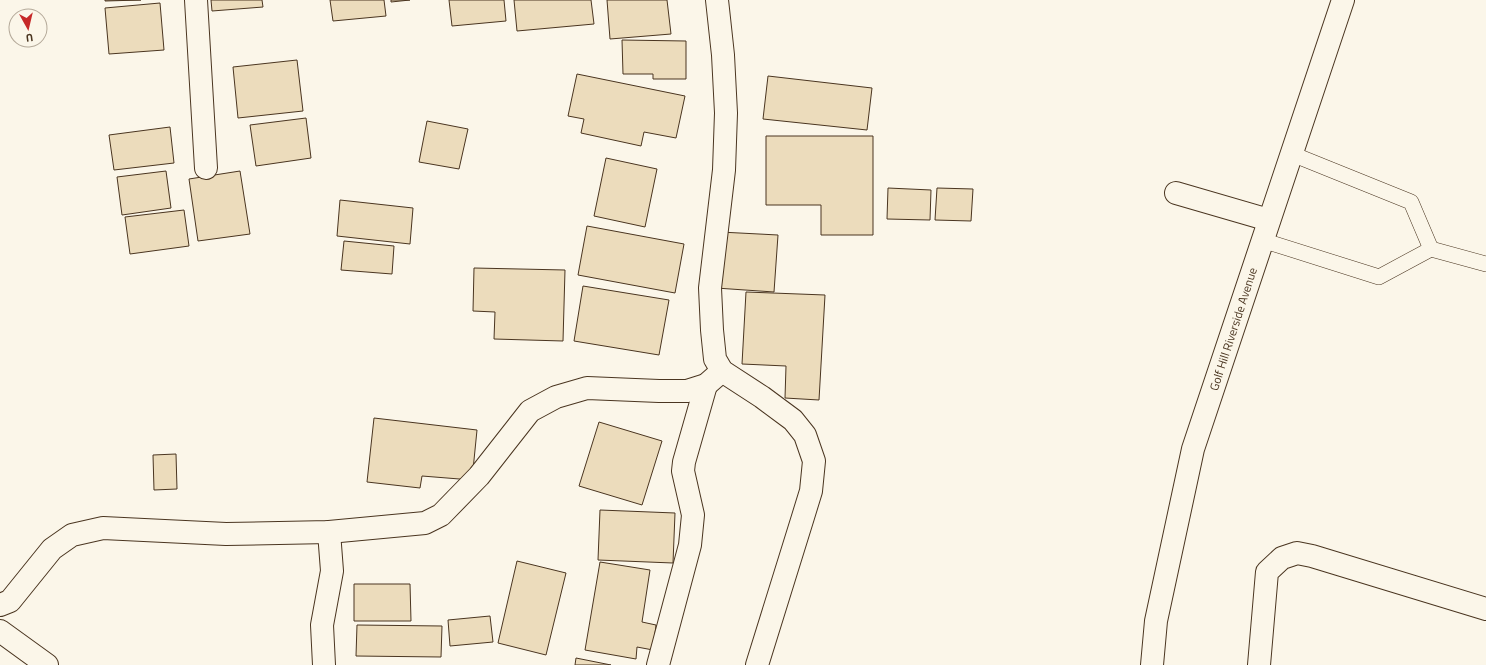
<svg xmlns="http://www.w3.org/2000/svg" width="1486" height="665" font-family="'Titillium Web',sans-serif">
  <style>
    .building { fill: #ecdcbc; stroke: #4a3520 }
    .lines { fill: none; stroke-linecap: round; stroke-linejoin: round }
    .lane-casing { stroke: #4a3520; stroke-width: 16 }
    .street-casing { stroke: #4a3520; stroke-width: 24 }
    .lane { stroke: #fbf6e9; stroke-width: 15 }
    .street { stroke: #fbf6e9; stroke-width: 22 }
    .labels { text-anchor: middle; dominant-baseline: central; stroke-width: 3; stroke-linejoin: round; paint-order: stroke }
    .street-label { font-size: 12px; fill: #4a3520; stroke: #fbf6e9 }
  </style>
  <rect width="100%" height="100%" fill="#fbf6e9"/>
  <g class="building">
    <path d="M 105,0 L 141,0 L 105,1 Z"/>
    <path d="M 211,0 L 262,0 L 263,7 L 212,11 Z"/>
    <path d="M 330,0 L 384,0 L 386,16 L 333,21 Z"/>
    <path d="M 391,0 L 410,0 L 391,2 Z"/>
    <path d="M 449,0 L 504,0 L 506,21 L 452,26 Z"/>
    <path d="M 514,0 L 591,0 L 594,24 L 517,31 Z"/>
    <path d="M 607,0 L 667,0 L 671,34 L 610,39 Z"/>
    <path d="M 160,3 L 164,50 L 109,54 L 105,8 Z"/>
    <path d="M 622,40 L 686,41 L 686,79 L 653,79 L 653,74 L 623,74 Z"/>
    <path d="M 297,60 L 303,111 L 238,118 L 233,67 Z"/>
    <path d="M 577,74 L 685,96 L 676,138 L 644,132 L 641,146 L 581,133 L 584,119 L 568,116 Z"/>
    <path d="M 768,76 L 872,88 L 867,130 L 763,119 Z"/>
    <path d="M 306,118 L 311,158 L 256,166 L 250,125 Z"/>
    <path d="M 427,121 L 468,129 L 459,169 L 419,162 Z"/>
    <path d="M 170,127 L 174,163 L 114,170 L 109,135 Z"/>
    <path d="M 766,136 L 873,136 L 873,235 L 821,235 L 821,205 L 766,205 Z"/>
    <path d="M 606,158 L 657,169 L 645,227 L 594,216 Z"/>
    <path d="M 166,171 L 171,208 L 122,215 L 117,177 Z"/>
    <path d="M 240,171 L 250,234 L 198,241 L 189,179 Z"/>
    <path d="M 888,188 L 931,190 L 930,220 L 887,219 Z"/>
    <path d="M 937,188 L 973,189 L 971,221 L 935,220 Z"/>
    <path d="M 340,200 L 413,208 L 410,244 L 337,236 Z"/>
    <path d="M 184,210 L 189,246 L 130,254 L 125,217 Z"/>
    <path d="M 587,226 L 684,244 L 675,293 L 578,275 Z"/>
    <path d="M 720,232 L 778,235 L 774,292 L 716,288 Z"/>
    <path d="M 344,241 L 394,246 L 392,274 L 341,270 Z"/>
    <path d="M 474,268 L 565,270 L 563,341 L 494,339 L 495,312 L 473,311 Z"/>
    <path d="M 583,286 L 669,300 L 659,355 L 574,341 Z"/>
    <path d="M 746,292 L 825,295 L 819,400 L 785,398 L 786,366 L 742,364 Z"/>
    <path d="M 374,418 L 477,430 L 472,480 L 422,476 L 420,488 L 367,482 Z"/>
    <path d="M 599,422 L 662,441 L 642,505 L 579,486 Z"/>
    <path d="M 176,454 L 177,489 L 154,490 L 153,455 Z"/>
    <path d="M 600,510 L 675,513 L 673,563 L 598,560 Z"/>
    <path d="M 517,561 L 566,573 L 546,655 L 498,643 Z"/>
    <path d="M 600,562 L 650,570 L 642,622 L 656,625 L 653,650 L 637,647 L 636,659 L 585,650 Z"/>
    <path d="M 354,584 L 410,584 L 411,621 L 354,621 Z"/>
    <path d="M 490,616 L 493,642 L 450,646 L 448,620 Z"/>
    <path d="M 357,625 L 442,626 L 441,657 L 356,656 Z"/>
    <path d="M 576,658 L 611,665 L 575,665 Z"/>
  </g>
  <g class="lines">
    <g class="lane-casing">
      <g id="lane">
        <path d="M 1292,154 L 1411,202 L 1431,249"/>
        <path d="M 1262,240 L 1379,277 L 1431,249 L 1486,264"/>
      </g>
    </g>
    <g class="street-casing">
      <g id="street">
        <path d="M 196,0 L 206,168"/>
        <path d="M 717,0 L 723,55 L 726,113 L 724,170 L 710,288 L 712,330 L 715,359 L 722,371 L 762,397 L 793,420 L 805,435 L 814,461 L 811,491 L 803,517 L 757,665"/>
        <path d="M 1176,193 L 1269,220"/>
        <path d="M 0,605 L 10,601 L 52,549 L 72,535 L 103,528 L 226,534 L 329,532 L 425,523 L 441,515 L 479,476 L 530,411 L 556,397 L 587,388 L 659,391 L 687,391 L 706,385 L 722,371"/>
        <path d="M 0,631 L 47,665"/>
        <path d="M 324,665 L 322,625 L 332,571 L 329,532"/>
        <path d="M 658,665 L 690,545 L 693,515 L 683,471 L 684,462 L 706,385"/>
        <path d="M 1152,665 L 1156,621 L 1193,449 L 1343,0"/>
        <path d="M 1259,665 L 1267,572 L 1282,558 L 1297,553 L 1312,556 L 1486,609"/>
      </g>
    </g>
    <use href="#lane" class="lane"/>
    <use href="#street" class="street"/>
  </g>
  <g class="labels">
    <g class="street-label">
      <text transform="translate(1233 329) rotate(-72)">Golf Hill Riverside Avenue</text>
    </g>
  </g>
  <g transform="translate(28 28) rotate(172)"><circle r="19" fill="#fbf6e9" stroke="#b4a999"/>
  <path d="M0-3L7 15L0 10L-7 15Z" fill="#c62828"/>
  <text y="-6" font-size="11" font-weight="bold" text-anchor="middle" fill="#4a3520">U</text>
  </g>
</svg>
